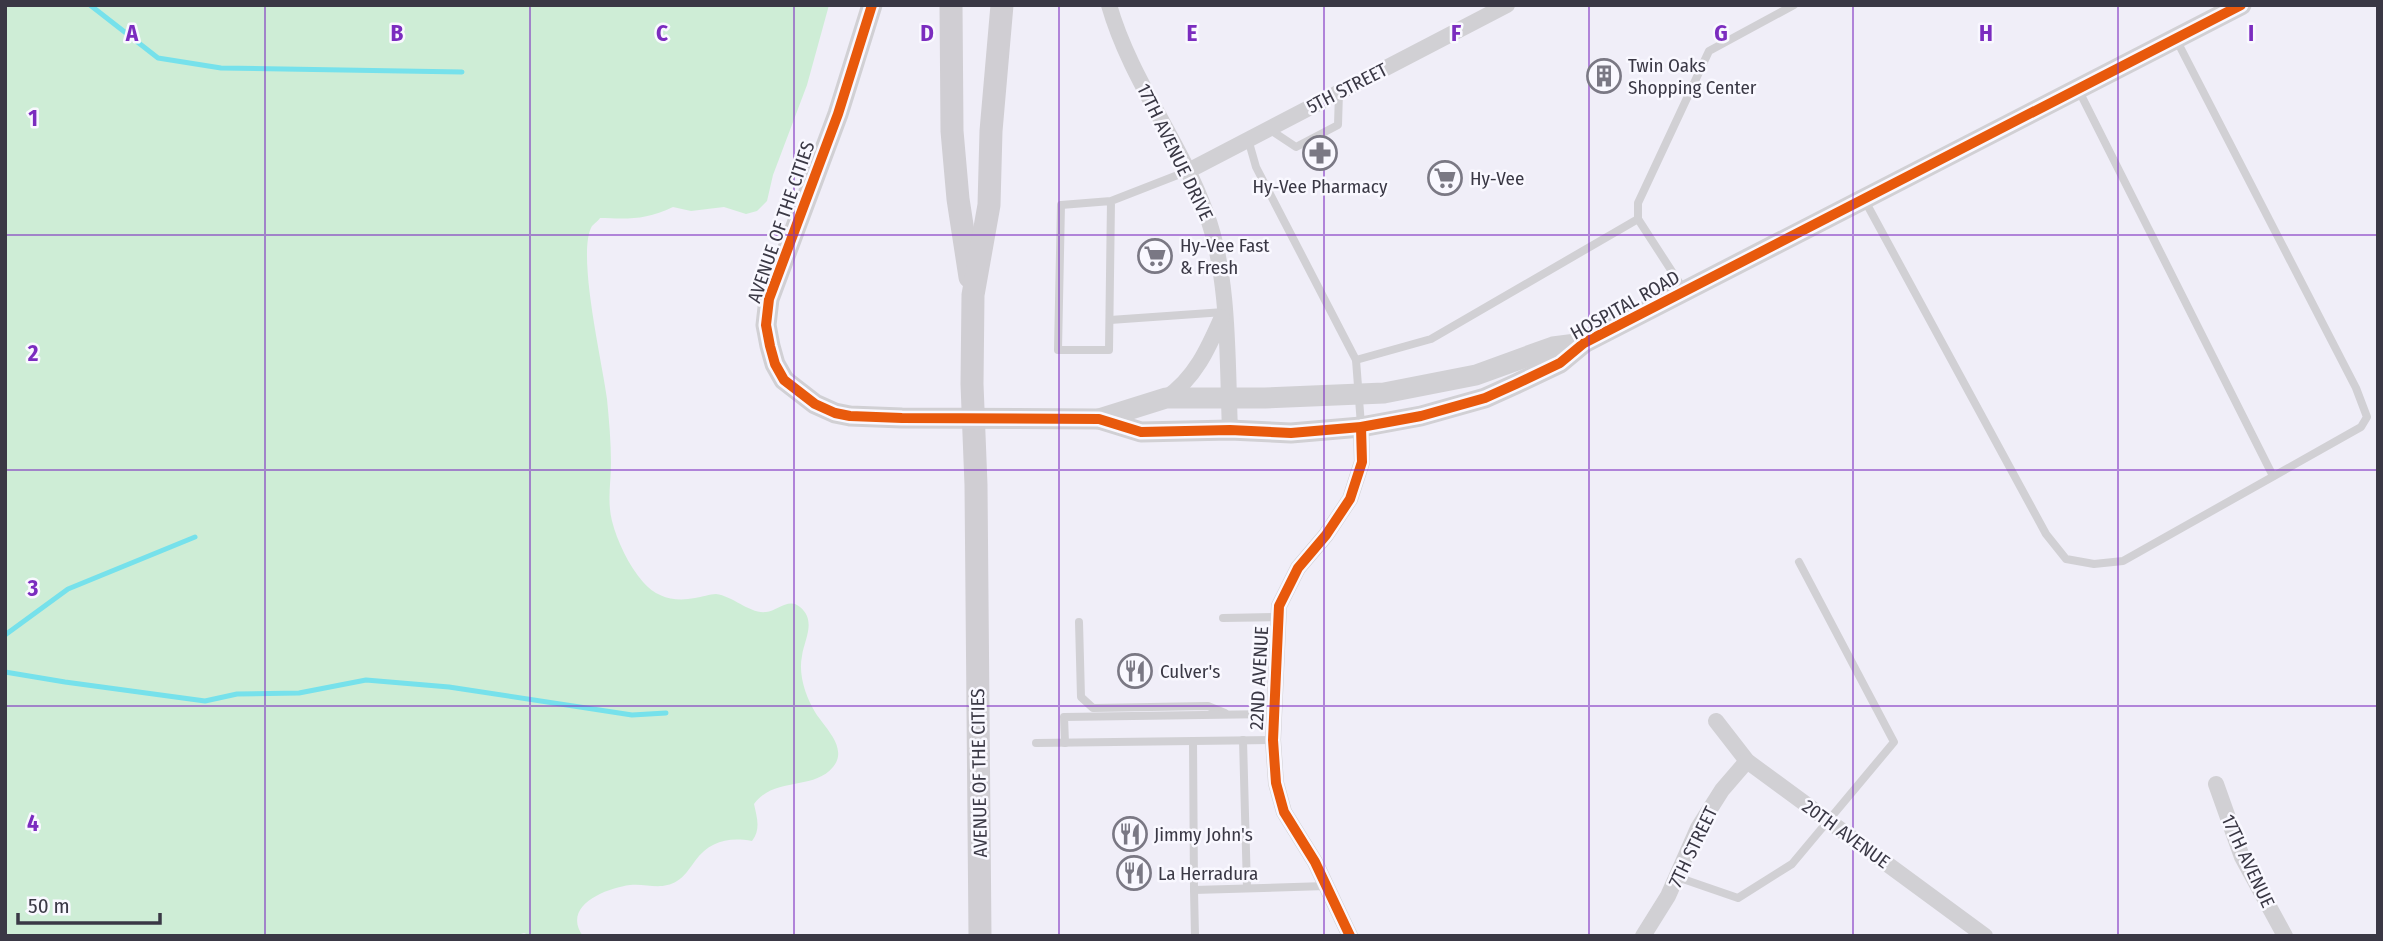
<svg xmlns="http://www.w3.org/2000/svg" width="2383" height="941" font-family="'Fira Sans Condensed',sans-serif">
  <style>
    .green { fill: #ceedd6 }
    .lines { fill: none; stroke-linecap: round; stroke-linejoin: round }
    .stream { stroke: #76e1eb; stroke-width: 5 }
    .service { stroke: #d1d0d4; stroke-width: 8 }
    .minor { stroke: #d1d0d4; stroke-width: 16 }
    .tertiary { stroke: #d1d0d4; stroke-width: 21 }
    .secondary { stroke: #d0ced3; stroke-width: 23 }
    .cycleway-casing { stroke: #f9f8ff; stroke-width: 15 }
    .cycleway { stroke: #e8590c; stroke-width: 10 }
    .grid { fill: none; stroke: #7b2cbf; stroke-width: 2; stroke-opacity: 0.55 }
    .labels { text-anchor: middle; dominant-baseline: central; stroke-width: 5; stroke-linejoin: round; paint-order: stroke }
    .poi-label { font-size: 19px; fill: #3a3845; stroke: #f9f8ff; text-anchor: start }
    .street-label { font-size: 19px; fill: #3a3845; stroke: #f9f8ff }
    .grid-label { font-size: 23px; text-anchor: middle; font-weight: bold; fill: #7b2cbf; stroke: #f9f8ff; stroke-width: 5; stroke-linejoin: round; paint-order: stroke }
  </style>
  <rect width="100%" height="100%" fill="#f0eef8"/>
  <path class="green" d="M 5,5 L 829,5 L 807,85 L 773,175 L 767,201 L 757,211 L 746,214 L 724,207 L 691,211 L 673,207 C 646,220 629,219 600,218 C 600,219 593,225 592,226 C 576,253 603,365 607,399 C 609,420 611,442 611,463 C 611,483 607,501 612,521 C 617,541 629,566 643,582 C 657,598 675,602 695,598 C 702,597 710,594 716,594 C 733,596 750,614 766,612 C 777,611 789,597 800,607 C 817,621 804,640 802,656 C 798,675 806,697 815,712 C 824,727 849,748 833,767 C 813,791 775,776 754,804 C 757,818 761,829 752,841 C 728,837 710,841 695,861 C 690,868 684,877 677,881 C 661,891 646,883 630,885 C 606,888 561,906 583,936 L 531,936 L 524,933 L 514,936 L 5,936 Z"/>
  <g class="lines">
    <g class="stream">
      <path d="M 90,5 L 158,58 L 221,68 L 462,72"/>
      <path d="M 5,635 L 68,589 L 195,537"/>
      <path d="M 5,672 L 65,682 L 205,701 L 237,694 L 299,693 L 366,680 L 449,687 L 632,715 L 666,713"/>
    </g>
    <g class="service">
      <path d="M 2078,89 L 2273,476"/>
      <path d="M 1269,129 L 1296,147 L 1338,125 L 1339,92"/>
      <path d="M 1248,139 L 1256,167 L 1356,360 L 1361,425"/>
      <path d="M 1864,199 L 2046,534 L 2066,559 L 2094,564 L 2123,561 L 2361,427 L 2367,417 L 2356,388 L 2177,41"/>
      <path d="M 1111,201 L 1109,350 L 1058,350 L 1061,205 L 1111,201 L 1188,171"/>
      <path d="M 1684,290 L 1638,219 L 1638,203 L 1709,51 L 1794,5"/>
      <path d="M 1110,320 L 1224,312"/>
      <path d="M 1356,360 L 1431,339 L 1638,219"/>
      <path d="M 1223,618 L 1279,617"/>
      <path d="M 1079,622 L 1081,697 L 1093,708 L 1208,706 L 1225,713"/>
      <path d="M 1243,740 L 1247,888"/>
      <path d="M 1193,741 L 1194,890 L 1326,886"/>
      <path d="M 1036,743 L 1273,740"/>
      <path d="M 1065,743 L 1064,717 L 1275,714"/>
      <path d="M 1677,877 L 1738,898 L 1792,864 L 1894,742 L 1799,562"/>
      <path d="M 1194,890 L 1195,936"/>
    </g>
    <g class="minor">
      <path d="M 1109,5 C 1130,79 1180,141 1206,213 C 1230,277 1227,361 1230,430"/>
      <path d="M 1188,171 L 1507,5"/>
      <path d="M 1166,398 C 1195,378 1208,349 1222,317"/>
      <path d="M 1716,721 L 1747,761 L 1985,936"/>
      <path d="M 2216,784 L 2242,857 L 2285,936"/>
      <path d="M 1350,936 L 1315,862 L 1284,812 L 1276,783 L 1273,740 L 1279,606 L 1298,568 L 1326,535 L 1350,499 L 1362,462 L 1361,427"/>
      <path d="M 1643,936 L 1668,896 L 1698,828 L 1722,790 L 1747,761"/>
    </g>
    <g class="tertiary">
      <path d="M 872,5 L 838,114 L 769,299 L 766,325 L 770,346 L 775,364 L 784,380 L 815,404 L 835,413 L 850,416 L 902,418 L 1099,419 L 1141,432 L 1230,430 L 1291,433 L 1361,427 L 1421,416 L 1485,398 L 1516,384 L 1560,363 L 1584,343 L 2241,5"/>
      <path d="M 1099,419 L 1166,398 L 1265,398 L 1384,393 L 1476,375 L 1553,347 L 1584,343"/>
    </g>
    <g class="secondary">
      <path d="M 951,5 L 952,131 L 958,199 L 970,277"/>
      <path d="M 980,936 L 976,485 L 972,384 L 973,295 L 989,205 L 991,131 L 1002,5"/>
    </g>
    <g class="cycleway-casing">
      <g id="cycleway">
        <path d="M 872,5 L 838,114 L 769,299 L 766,325 L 770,346 L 775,364 L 784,380 L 815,404 L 835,413 L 850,416 L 902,418 L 1099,419 L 1141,432 L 1230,430 L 1291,433 L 1361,427 L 1421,416 L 1485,398 L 1516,384 L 1560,363 L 1584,343 L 2241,5"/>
        <path d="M 1350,936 L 1315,862 L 1284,812 L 1276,783 L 1273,740 L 1279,606 L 1298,568 L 1326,535 L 1350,499 L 1362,462 L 1361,427"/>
      </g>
    </g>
    <use href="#cycleway" class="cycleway"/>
  </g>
  <path class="grid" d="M 265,5 L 265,936M 530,5 L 530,936M 794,5 L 794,936M 1059,5 L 1059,936M 1324,5 L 1324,936M 1589,5 L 1589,936M 1853,5 L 1853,936M 2118,5 L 2118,936M 5,235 L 2378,235M 5,470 L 2378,470M 5,706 L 2378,706"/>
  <defs>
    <g id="building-ring" transform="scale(1.75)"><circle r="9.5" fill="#f9f8ff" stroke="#7a7884" stroke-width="1.5"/><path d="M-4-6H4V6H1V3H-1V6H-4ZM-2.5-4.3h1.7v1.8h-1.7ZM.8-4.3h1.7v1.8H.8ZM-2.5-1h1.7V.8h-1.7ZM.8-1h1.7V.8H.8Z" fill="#7a7884"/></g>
    <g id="pharmacy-ring" transform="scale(1.75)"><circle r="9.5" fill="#f9f8ff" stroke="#7a7884" stroke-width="1.5"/><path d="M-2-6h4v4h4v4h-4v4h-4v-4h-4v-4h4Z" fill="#7a7884"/></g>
    <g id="supermarket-ring" transform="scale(1.75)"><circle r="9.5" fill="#f9f8ff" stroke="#7a7884" stroke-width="1.5"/><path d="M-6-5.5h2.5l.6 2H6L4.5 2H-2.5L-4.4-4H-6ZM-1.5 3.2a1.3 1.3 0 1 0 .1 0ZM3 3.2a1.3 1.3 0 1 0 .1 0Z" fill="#7a7884"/></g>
    <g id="restaurant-ring" transform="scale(1.75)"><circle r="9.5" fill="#f9f8ff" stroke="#7a7884" stroke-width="1.5"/><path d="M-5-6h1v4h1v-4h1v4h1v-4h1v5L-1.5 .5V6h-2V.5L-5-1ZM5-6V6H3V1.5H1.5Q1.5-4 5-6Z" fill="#7a7884"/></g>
  </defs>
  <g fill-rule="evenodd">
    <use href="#building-ring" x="1604" y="76"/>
    <use href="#pharmacy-ring" x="1320" y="153"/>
    <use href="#supermarket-ring" x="1445" y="178"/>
    <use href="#supermarket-ring" x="1155" y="256"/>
    <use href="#restaurant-ring" x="1135" y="671"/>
    <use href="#restaurant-ring" x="1130" y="834"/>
    <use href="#restaurant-ring" x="1134" y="873"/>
  </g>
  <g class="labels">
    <g class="poi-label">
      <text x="1628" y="65">Twin Oaks<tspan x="1628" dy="22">Shopping Center</tspan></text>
      <text x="1470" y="178">Hy-Vee</text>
      <text x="1320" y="186" text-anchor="middle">Hy-Vee Pharmacy</text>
      <text x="1180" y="245">Hy-Vee Fast<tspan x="1180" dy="22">&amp; Fresh</tspan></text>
      <text x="1160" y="671">Culver's</text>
      <text x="1154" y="834">Jimmy John's</text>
      <text x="1158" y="873">La Herradura</text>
    </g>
    <g class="street-label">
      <text transform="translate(1347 88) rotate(-27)">5TH STREET</text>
      <text transform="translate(1175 152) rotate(64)">17TH AVENUE DRIVE</text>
      <text transform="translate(781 222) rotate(-71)">AVENUE OF THE CITIES</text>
      <text transform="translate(1625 305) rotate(-29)">HOSPITAL ROAD</text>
      <text transform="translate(1259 678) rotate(-87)">22ND AVENUE</text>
      <text transform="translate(979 773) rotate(-91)">AVENUE OF THE CITIES</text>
      <text transform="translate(1846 834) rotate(36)">20TH AVENUE</text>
      <text transform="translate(1693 847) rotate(-64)">7TH STREET</text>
      <text transform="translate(2248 861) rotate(65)">17TH AVENUE</text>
    </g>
  </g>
  <g class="grid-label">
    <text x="132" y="41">A</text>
    <text x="397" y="41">B</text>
    <text x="662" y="41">C</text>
    <text x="927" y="41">D</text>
    <text x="1192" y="41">E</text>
    <text x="1456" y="41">F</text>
    <text x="1721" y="41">G</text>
    <text x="1986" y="41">H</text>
    <text x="2251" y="41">I</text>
    <text x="33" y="126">1</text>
    <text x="33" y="361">2</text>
    <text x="33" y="596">3</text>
    <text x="33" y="831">4</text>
  </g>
  <rect width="2383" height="941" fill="none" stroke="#3a3845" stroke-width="14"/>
  <path d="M18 913v10h142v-10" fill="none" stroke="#3a3845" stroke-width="3.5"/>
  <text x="28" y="913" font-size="21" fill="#3a3845" stroke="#f9f8ff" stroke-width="5" paint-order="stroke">50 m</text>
</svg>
